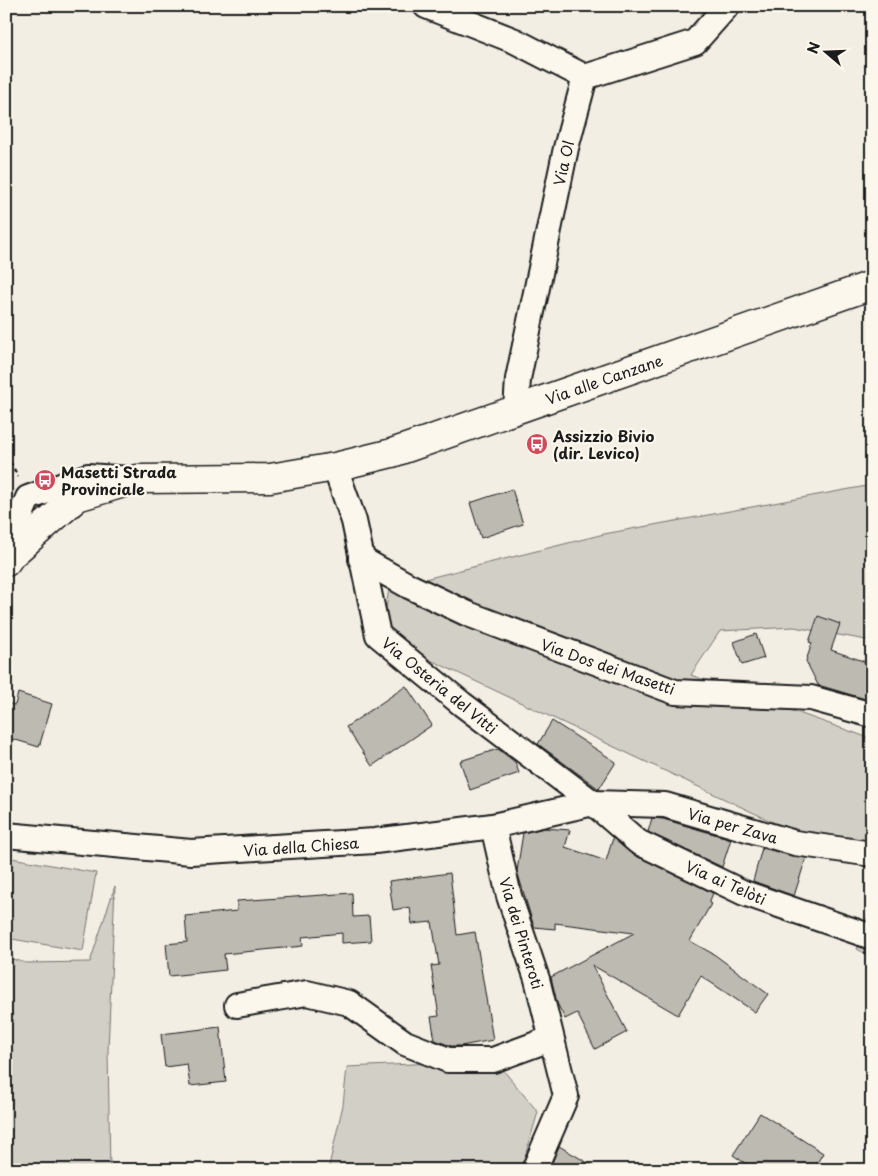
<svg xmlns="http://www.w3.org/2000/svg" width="878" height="1176" font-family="'Playpen Sans',sans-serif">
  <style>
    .green { fill: #d2cfc6; stroke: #777671 }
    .building { fill: #bdbab1; stroke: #1c1c1c }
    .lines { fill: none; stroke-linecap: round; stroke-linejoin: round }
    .minor-casing { stroke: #1c1c1c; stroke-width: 28 }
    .major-casing { stroke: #1c1c1c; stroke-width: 31 }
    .path { stroke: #1c1c1c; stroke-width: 3; stroke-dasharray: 4 4; stroke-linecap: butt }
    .minor { stroke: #fbf7ec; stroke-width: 24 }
    .major { stroke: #fbf7ec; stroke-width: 28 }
    .labels { text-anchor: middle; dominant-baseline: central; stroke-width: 4.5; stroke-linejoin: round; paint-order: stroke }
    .street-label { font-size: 15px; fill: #1c1c1c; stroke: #fbf7ec }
    .poi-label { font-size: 15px; font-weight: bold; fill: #1c1c1c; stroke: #fbf7ec; text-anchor: start }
  </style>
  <rect width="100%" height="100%" fill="#f2eee4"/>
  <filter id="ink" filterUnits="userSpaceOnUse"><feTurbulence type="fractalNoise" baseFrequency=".02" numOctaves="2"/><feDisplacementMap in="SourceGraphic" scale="10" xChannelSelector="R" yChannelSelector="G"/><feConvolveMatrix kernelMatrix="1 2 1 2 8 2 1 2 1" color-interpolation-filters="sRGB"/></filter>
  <g filter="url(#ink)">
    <g class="green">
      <path d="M 872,485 L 872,641 L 794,627 L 720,631 L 691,675 L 872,739 L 872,848 L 811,840 L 382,637 L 389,588 L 604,534 Z"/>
      <path d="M 6,857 L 96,873 L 83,951 L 6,938 Z"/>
      <path d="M 115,886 L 108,1050 L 110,1170 L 6,1170 L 6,957 L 26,963 L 90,962 Z"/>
      <path d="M 872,903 L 872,957 L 857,949 Z"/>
      <path d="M 435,1063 L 503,1070 L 538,1112 L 521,1170 L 328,1170 L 343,1105 L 347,1067 Z"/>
    </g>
    <g class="building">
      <path d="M 512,489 L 523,524 L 481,538 L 470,503 Z"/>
      <path d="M 818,616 L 840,624 L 831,650 L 872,664 L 872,701 L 818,685 L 806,661 L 812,643 L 809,642 Z"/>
      <path d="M 756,634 L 764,658 L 742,665 L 734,642 Z"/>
      <path d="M 406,686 L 432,725 L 372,766 L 346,727 Z"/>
      <path d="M 18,693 L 52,704 L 39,747 L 6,737 L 6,703 L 15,705 Z"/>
      <path d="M 552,721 L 616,762 L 599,789 L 538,744 Z"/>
      <path d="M 498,749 L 515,762 L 519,773 L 470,790 L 460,761 Z"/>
      <path d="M 652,818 L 663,819 L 731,839 L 722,867 L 648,832 Z"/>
      <path d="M 544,828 L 570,830 L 565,847 L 606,861 L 613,838 L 632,854 L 713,893 L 709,903 L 711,904 L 690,941 L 715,955 L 768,994 L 755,1012 L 701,976 L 678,1015 L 592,965 L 627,1032 L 595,1049 L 577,1013 L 565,1019 L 557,1003 L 551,977 L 634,933 L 555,923 L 555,929 L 534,927 L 517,871 L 523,833 Z"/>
      <path d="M 762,848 L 806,858 L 794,896 L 753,881 Z"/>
      <path d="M 450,873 L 457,935 L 475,932 L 493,1040 L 461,1046 L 451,1046 L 435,1040 L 431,1017 L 439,1016 L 431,966 L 439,965 L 432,922 L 412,924 L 410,907 L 393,910 L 389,881 Z"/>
      <path d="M 352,893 L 353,917 L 369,916 L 371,941 L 342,943 L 342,933 L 302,937 L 303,946 L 224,954 L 226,970 L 169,976 L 166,944 L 187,942 L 185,916 L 237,911 L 237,901 Z"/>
      <path d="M 220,1027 L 226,1082 L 190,1086 L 187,1064 L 165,1067 L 161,1034 Z"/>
      <path d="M 760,1113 L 823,1153 L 813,1170 L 755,1170 L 733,1155 Z"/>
      <path d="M 559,1146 L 600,1170 L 549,1170 Z"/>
    </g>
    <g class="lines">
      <g class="minor-casing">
        <g id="minor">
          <path d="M 426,6 L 515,41 L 585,77"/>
          <path d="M 516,410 L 518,379 L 566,148 L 585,77 L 695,42 L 727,6"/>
          <path d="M 335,467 L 354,521 L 378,635 L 462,704 L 593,803 L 638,842 L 744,893 L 872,937"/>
          <path d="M 11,555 L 12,536 L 28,498 L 88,476 L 130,479"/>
          <path d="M 361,559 L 409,586 L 468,614 L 675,692 L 811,698 L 872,715"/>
          <path d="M 493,826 L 509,896 L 537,979 L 566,1096 L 534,1170"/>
          <path d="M 6,835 L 191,852 L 375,841 L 493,826 L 593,803 L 665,805 L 795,843 L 872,854"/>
          <path d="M 237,1005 L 307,993 L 349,1003 L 405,1043 L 448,1060 L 493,1060 L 550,1039"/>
        </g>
      </g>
      <g class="major-casing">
        <path id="major" d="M 6,562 L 11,555 L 77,497 L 137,479 L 270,478 L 335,467 L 392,453 L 872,285"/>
      </g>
      <path class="path" d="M 6,455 L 18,477"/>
      <use href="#minor" class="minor"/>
      <use href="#major" class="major"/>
    </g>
  </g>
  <defs>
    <g id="bus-disc" transform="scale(1.125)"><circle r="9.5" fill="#d1495b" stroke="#fbf7ec"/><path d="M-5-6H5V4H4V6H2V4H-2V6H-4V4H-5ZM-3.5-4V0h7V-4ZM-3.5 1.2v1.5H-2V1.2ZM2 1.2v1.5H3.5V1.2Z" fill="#fff"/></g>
  </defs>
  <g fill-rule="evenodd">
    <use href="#bus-disc" x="537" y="444"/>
    <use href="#bus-disc" x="45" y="480"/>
  </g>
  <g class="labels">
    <g class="street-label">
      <text transform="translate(563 163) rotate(-77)">Via Ol</text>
      <text transform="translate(604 379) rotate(-19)">Via alle Canzane</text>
      <text transform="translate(608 666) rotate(19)">Via Dos dei Masetti</text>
      <text transform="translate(440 685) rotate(39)">Via Osteria del Vitti</text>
      <text transform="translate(733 825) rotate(16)">Via per Zava</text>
      <text transform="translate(301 846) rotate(-4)">Via della Chiesa</text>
      <text transform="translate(726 882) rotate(24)">Via ai Telòti</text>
      <text transform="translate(522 933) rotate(73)">Via dei Pinteroti</text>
    </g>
    <g class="poi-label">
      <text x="553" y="435">Assizzio Bivio<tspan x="553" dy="17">(dir. Levico)</tspan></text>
      <text x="61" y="471">Masetti Strada<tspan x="61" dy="17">Provinciale</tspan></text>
    </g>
  </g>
  <rect width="878" height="1176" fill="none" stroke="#fbf7ec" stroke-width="25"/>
  <rect x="12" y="12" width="853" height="1151" fill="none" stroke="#1c1c1c" stroke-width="2" filter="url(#ink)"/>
  <g transform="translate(826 52) rotate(289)" stroke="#fbf7ec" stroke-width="4" paint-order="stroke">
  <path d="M0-4L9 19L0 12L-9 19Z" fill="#1c1c1c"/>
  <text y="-8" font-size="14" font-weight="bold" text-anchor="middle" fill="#1c1c1c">N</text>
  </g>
</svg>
